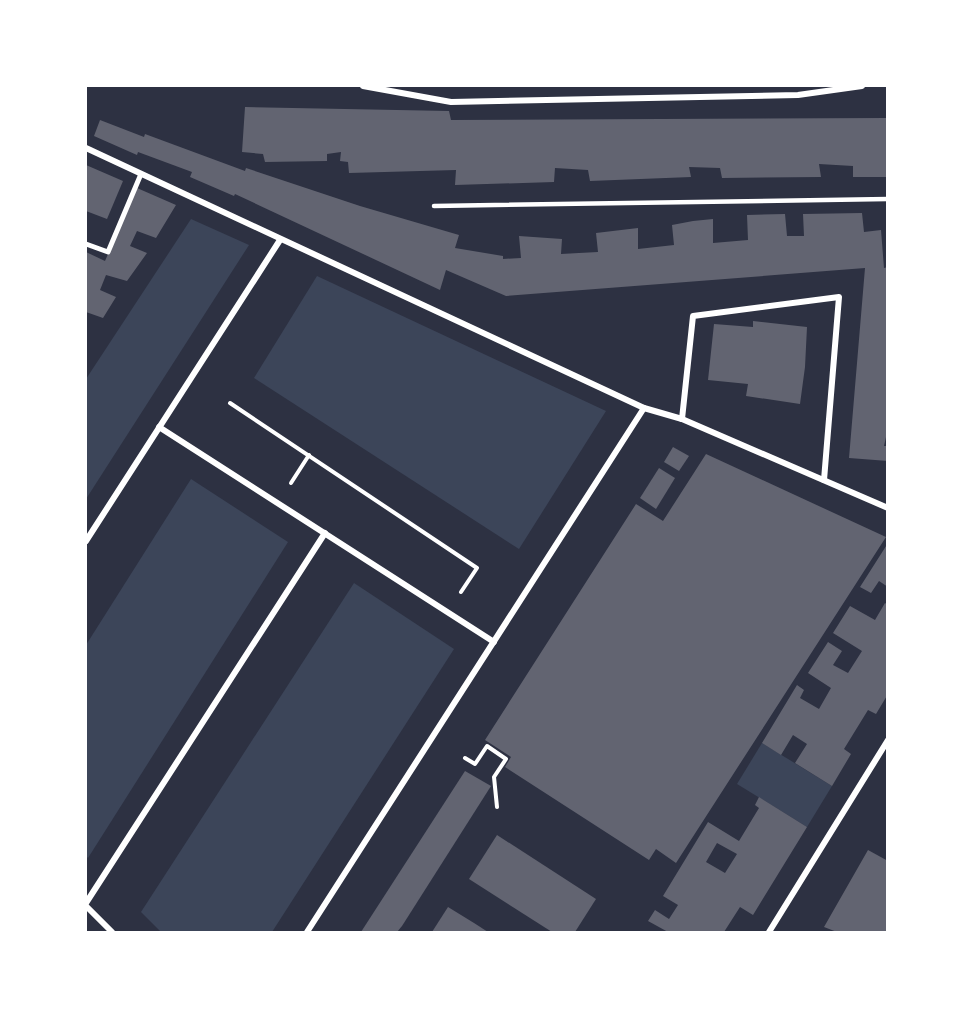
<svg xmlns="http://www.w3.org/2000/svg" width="973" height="1018" font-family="'Alegreya Sans',sans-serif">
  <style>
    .green { fill: #3c4559 }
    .building { fill: #626471; fill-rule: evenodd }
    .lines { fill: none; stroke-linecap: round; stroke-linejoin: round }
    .path { stroke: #fff; stroke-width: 4 }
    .service { stroke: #fff; stroke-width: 4.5 }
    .pedestrian { stroke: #fff; stroke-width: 5 }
    .minor { stroke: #fff; stroke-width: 6 }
  </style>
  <rect width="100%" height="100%" fill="#2d3142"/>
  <g class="green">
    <path d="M 191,219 L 249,245 L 86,499 L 86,379 Z"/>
    <path d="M 317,276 L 606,411 L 519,549 L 254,378 Z"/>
    <path d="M 191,479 L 288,542 L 88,858 L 86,856 L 86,645 Z"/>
    <path d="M 354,583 L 454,649 L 272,932 L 161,932 L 141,912 Z"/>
    <path d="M 762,743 L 832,786 L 807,827 L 737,784 Z"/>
  </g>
  <g class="building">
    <path d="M 245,107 L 449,111 L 451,120 L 888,118 L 888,177 L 853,177 L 853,166 L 819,164 L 821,177 L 722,178 L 720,168 L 689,167 L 691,177 L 590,181 L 588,170 L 555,168 L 554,182 L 455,185 L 456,170 L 349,173 L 348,162 L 340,161 L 341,152 L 327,154 L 327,161 L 265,162 L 263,154 L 242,152 Z"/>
    <path d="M 100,120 L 144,137 L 145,134 L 245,171 L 246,168 L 360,206 L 459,235 L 455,248 L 503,256 L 503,259 L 521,258 L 519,236 L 562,239 L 561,254 L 579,253 L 598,252 L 596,233 L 638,228 L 638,249 L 674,245 L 672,225 L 693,221 L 713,219 L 713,243 L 748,240 L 747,215 L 785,214 L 787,236 L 804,236 L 803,214 L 862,213 L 864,232 L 881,230 L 884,268 L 888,267 L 888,428 L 884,446 L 888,446 L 888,461 L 849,458 L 865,268 L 506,296 L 446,270 L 440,290 L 235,194 L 234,196 L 190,177 L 192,172 L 138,152 L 137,155 L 94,136 Z"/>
    <path d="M 86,165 L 123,181 L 107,219 L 86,211 Z"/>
    <path d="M 137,188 L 176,205 L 156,238 L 137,231 L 130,246 L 147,253 L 127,281 L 106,275 L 100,290 L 116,297 L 103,318 L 86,312 L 86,252 L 105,261 Z"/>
    <path d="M 753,321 L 807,327 L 805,367 L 800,404 L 746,396 L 748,384 L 708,380 L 714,324 L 753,327 Z"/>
    <path d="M 673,447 L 689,456 L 679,471 L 664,462 Z"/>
    <path d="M 706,454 L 886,537 L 676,863 L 656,849 L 649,860 L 505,767 L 511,757 L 485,740 L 636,504 L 663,521 Z"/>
    <path d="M 659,468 L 675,478 L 656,509 L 640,498 Z"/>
    <path d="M 888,543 L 888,587 L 879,581 L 871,593 L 860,587 Z"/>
    <path d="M 885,603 L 888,605 L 888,694 L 876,714 L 868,710 L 844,749 L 851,754 L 832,786 L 795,763 L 807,744 L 793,735 L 781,755 L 762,743 L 797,685 L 804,690 L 800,698 L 819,709 L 831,688 L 808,673 L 828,642 L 842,651 L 833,665 L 848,673 L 862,651 L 833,633 L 850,606 L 875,620 Z"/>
    <path d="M 465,771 L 491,786 L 402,926 L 397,932 L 361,932 Z"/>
    <path d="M 759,797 L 807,827 L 753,915 L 740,907 L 724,932 L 668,932 L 648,921 L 655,910 L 669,919 L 678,905 L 663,896 L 708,822 L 739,841 L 759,808 L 755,805 ZM 717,843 L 737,854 L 725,873 L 706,862 Z"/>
    <path d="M 497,835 L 596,899 L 575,932 L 552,932 L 469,879 Z"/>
    <path d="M 868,850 L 888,861 L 887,932 L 865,931 L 863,932 L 837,932 L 824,927 Z"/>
    <path d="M 448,907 L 474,923 L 488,932 L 432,932 Z"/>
  </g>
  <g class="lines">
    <g class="path">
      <path d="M 230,403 L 477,568 L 461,592"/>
      <path d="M 291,483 L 309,455"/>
      <path d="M 465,758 L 475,764 L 487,746 L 506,759 L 494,777 L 497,807"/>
    </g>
    <path class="service" d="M 434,206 L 888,199"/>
    <path class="pedestrian" d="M 86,244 L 108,252 L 141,174"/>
    <g class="minor">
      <path d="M 363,86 L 451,102 L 798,95 L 862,86"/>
      <path d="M 86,148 L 644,408 L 682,419 L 888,508"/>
      <path d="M 682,419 L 693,316 L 839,297 L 824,480"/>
      <path d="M 159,427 L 494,642"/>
      <path d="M 86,541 L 280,240"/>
      <path d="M 86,903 L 325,533"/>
      <path d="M 86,906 L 112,932"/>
      <path d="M 307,932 L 644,408"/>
      <path d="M 769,932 L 888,740"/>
    </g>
  </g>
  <rect width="973" height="1018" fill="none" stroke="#ffffff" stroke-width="174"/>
</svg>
